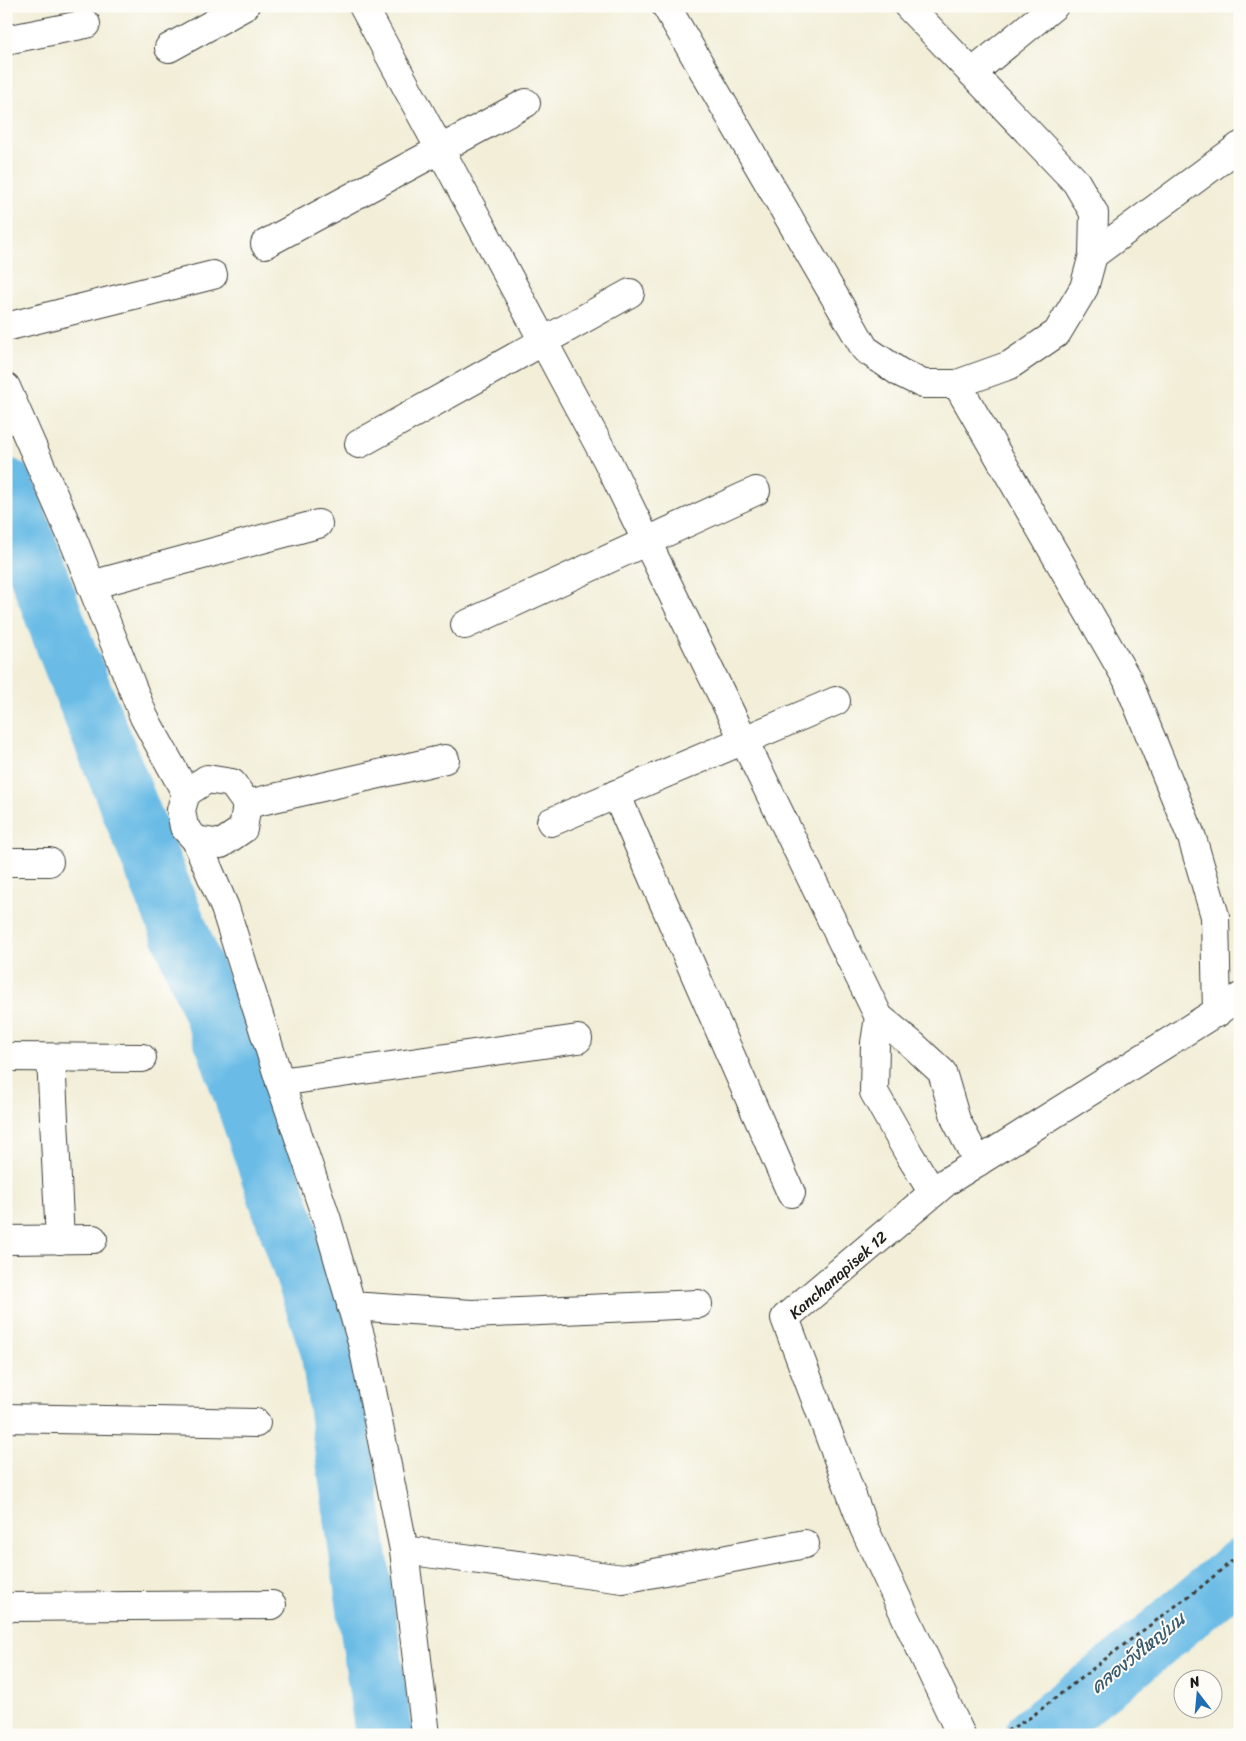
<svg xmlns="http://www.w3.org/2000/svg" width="1246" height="1741" font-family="Sriracha,'Playpen Sans Thai',sans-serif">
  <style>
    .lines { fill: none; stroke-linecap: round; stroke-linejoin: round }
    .river { stroke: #6bbce6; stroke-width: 58 }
    .minor-casing { stroke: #3c3c38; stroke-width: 30 }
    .path { stroke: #3c3c38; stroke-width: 3; stroke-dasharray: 4 4; stroke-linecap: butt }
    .minor { stroke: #fff; stroke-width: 28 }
    .labels { text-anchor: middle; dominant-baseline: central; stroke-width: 4; stroke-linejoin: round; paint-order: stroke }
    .street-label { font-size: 16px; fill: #1c1c1c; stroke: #fdfcf7 }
    .water-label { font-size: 18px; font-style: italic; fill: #3c5c6d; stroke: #fdfcf7 }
  </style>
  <rect width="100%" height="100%" fill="#fdfcf7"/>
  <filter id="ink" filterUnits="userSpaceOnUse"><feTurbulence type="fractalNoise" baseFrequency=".02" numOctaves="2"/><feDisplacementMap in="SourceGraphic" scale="10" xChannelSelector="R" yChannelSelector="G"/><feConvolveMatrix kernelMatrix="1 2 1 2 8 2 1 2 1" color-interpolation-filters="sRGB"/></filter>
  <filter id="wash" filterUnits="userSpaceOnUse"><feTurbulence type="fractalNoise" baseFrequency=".0096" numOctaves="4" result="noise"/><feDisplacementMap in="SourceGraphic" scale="20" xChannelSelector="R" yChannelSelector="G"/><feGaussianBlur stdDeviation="1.12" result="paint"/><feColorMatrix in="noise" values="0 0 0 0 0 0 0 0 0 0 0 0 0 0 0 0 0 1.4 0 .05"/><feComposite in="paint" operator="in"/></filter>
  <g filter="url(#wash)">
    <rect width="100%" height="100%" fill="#f2eed8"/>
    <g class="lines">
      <g class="river">
        <path d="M 6,487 L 70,659 L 226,1047 L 329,1348 L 384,1735"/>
        <path d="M 1034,1735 L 1126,1664 L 1240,1568"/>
      </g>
    </g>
  </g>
  <g filter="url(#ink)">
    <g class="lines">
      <g class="minor-casing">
        <g id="minor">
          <path d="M 363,6 L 607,460 L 879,1017 L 913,1045 L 942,1072 L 956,1120 L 978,1162"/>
          <path d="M 666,6 L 865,349 L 899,372 L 923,384 L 957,384 L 1010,365 L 1057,333 L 1084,288 L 1093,255 L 1094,213 L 1076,182 L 908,6"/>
          <path d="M 6,40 L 86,24"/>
          <path d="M 169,48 L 245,6"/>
          <path d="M 972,73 L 1054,6"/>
          <path d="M 265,244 L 526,103"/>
          <path d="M 1093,255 L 1240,146"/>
          <path d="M 6,327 L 213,275"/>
          <path d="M 957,384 L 1127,679 L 1192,838 L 1215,916 L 1217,1013"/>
          <path d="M 6,387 L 75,544 L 144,717 L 186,793"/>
          <path d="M 359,444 L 630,293"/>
          <path d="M 91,585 L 318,524"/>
          <path d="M 465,625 L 756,491"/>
          <path d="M 207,779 L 232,783 L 247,804 L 243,829 L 221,844 L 196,840 L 184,827 L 181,810 L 186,793 Z"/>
          <path d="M 616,794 L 791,1193"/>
          <path d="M 247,804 L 445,759"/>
          <path d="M 551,822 L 836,701"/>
          <path d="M 196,840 L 225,908 L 280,1082 L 327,1220 L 363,1346 L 404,1550 L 426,1735"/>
          <path d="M 6,862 L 49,862"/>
          <path d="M 879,1017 L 875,1043 L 874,1092 L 909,1154 L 933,1193"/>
          <path d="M 6,1057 L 142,1058"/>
          <path d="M 51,1058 L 60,1240"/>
          <path d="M 280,1082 L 578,1039"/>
          <path d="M 6,1240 L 93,1239"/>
          <path d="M 351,1306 L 472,1314 L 698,1304"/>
          <path d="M 6,1418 L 256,1423"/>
          <path d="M 404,1550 L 623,1579 L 805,1544"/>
          <path d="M 6,1607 L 272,1605"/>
          <path d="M 961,1735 L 864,1528 L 785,1318 L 946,1182 L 1240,997"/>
        </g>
      </g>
      <path class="path" d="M 1000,1735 L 1031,1717 L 1113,1653 L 1201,1587 L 1240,1554"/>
      <use href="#minor" class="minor"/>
    </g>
  </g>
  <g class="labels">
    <g class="street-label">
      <text transform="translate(838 1275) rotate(-41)">Kanchanapisek 12</text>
    </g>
    <g class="water-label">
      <text transform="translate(1138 1653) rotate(-39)">คลองวังใหญ่บน</text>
    </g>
  </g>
  <rect width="1246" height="1741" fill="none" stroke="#fdfcf7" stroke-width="25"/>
  <g transform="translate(1198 1694) rotate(344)"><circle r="24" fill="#fdfcf7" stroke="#a3a29f"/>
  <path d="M0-4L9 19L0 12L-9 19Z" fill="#1f6fb2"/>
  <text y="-8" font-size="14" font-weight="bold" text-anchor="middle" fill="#1c1c1c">N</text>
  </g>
</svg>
